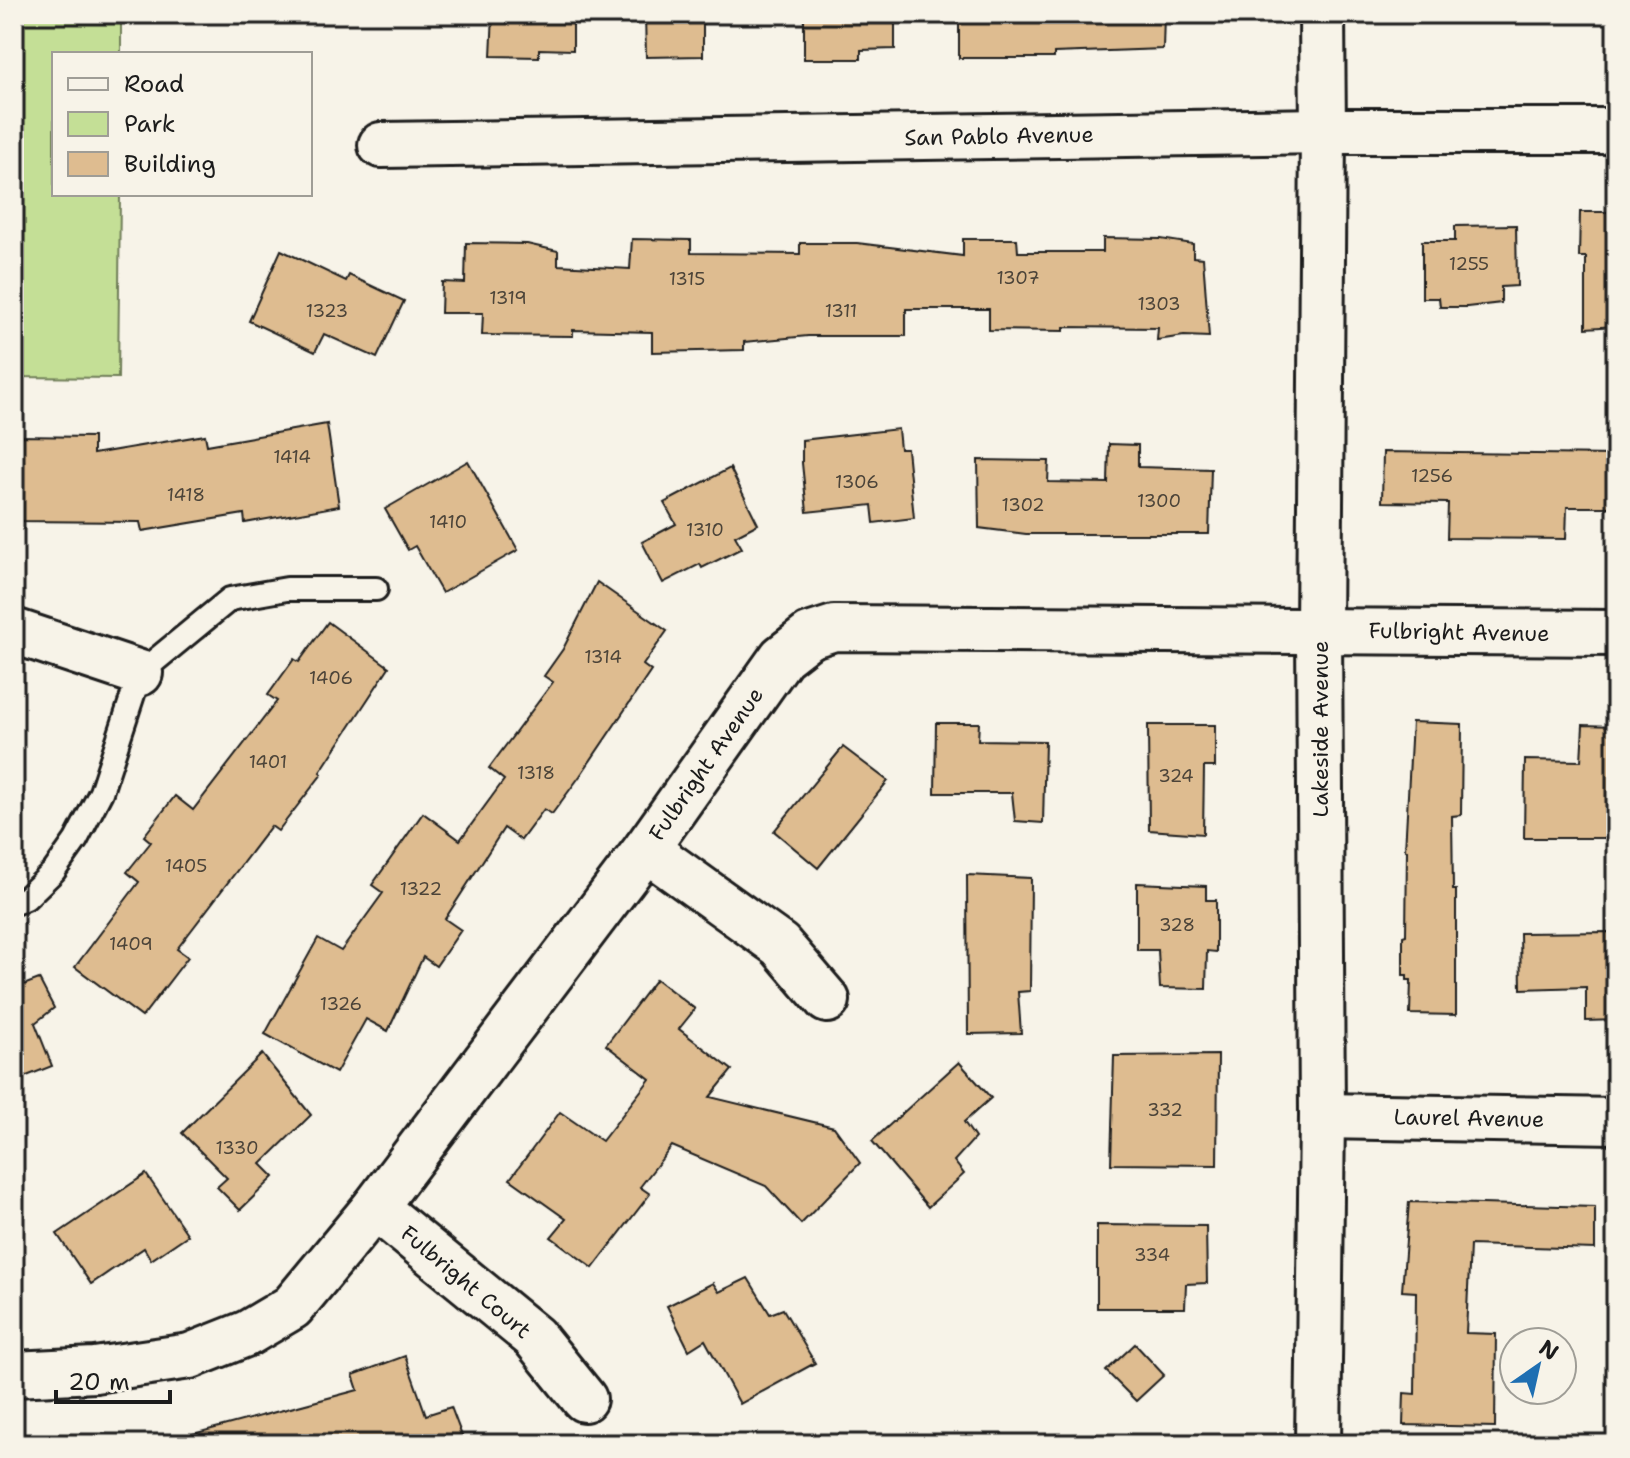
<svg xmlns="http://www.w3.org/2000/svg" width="1630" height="1458" font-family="'Shantell Sans',sans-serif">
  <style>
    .green { fill: #c4df96; stroke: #707e59; stroke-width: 2 }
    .building { fill: #debc90; stroke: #1c1c1c; stroke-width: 2 }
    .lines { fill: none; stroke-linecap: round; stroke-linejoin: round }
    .lane-casing { stroke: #1c1c1c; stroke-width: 28 }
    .street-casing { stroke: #1c1c1c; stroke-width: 50 }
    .secondary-casing { stroke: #1c1c1c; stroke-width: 50 }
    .lane { stroke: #f7f3e8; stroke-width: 22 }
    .street { stroke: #f7f3e8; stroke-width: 44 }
    .secondary { stroke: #f7f3e8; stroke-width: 44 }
    .labels { text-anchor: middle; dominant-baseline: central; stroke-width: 6; stroke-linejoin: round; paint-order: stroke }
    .number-label { font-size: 18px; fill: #4c4439 }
    .street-label { font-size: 22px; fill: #1c1c1c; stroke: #f7f3e8 }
  </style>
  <rect width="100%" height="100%" fill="#f7f3e8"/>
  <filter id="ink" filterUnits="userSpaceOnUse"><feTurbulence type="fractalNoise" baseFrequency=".0125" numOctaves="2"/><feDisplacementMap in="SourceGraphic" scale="16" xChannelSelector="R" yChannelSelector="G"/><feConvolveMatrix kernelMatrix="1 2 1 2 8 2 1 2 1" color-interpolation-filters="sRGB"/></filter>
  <g filter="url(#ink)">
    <path class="green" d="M 14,14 L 121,14 L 121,54 L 54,54 L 54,194 L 120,194 L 118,378 L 14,377 Z"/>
    <g class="building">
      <path d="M 493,14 L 573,14 L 573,50 L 539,49 L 539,57 L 491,56 Z"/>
      <path d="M 645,14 L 703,14 L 703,56 L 646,57 Z"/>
      <path d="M 804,14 L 895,14 L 895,49 L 861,50 L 861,59 L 804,59 Z"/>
      <path d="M 979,14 L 1164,14 L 1163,49 L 1054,53 L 1054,58 L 959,58 L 959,18 L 979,18 Z"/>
      <path d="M 1580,212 L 1616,212 L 1616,326 L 1586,328 L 1586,257 L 1579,257 Z"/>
      <path d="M 1516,225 L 1517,286 L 1501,287 L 1501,303 L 1467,307 L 1440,307 L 1439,298 L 1422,298 L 1422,241 L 1455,241 L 1455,226 Z"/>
      <path d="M 1103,238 L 1161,239 L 1193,244 L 1193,257 L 1203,258 L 1209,337 L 1184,336 L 1157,340 L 1158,328 L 1064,327 L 1064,331 L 989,330 L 989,309 L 906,309 L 906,336 L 808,336 L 744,342 L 744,350 L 652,352 L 652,332 L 573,330 L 573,336 L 482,335 L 483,313 L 441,313 L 442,282 L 465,283 L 466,243 L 527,244 L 558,251 L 558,265 L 630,269 L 632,239 L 691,240 L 691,253 L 800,254 L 800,243 L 857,243 L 963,256 L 963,239 L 1017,239 L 1018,252 L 1103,252 Z"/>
      <path d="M 281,250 L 346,281 L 349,275 L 404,301 L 377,358 L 324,334 L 315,352 L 249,321 Z"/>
      <path d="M 327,424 L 339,506 L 245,523 L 244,514 L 142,531 L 140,522 L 14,521 L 14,476 L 16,476 L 17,436 L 93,437 L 93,454 L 205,435 L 207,445 Z"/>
      <path d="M 898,429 L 900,449 L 907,449 L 914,518 L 874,523 L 872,505 L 807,512 L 802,463 L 802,440 Z"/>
      <path d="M 1109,444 L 1138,445 L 1138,467 L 1211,469 L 1209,534 L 1026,534 L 979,528 L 978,460 L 1049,461 L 1048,482 L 1108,483 Z"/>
      <path d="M 1383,452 L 1616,455 L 1616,507 L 1567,507 L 1566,539 L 1447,538 L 1448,503 L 1382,502 Z"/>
      <path d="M 468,461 L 518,550 L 442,593 L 415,546 L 408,550 L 385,509 Z"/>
      <path d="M 730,468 L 758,524 L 735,536 L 742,548 L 702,568 L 700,564 L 663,583 L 642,542 L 676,524 L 664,503 Z"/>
      <path d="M 597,582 L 667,631 L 643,665 L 651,671 L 580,776 L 552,814 L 544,809 L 521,840 L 504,828 L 445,919 L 461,930 L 436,966 L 423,957 L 388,1031 L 366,1019 L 336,1073 L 265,1034 L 318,938 L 341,951 L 383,893 L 372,885 L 423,813 L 460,840 L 504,780 L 489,768 L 553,682 L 544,676 L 563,649 Z"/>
      <path d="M 328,622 L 389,667 L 320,772 L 322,774 L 278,831 L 271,826 L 177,949 L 188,957 L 142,1017 L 75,967 L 139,882 L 127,872 L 151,842 L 144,836 L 175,796 L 193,810 L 277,701 L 268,695 L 294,659 L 299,662 Z"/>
      <path d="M 1412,722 L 1462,724 L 1461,815 L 1452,816 L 1453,890 L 1456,890 L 1456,1015 L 1410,1014 L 1411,980 L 1407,980 L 1407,975 L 1403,975 L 1403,936 L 1406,935 L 1407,850 L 1405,850 Z"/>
      <path d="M 936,723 L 979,723 L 978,740 L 1045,741 L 1043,823 L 1015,821 L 1012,793 L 935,793 Z"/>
      <path d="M 1148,725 L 1215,725 L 1215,767 L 1204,767 L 1203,834 L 1149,830 Z"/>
      <path d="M 1583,725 L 1616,726 L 1616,838 L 1524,838 L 1525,760 L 1581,761 Z"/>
      <path d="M 843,747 L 888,781 L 818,868 L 774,831 Z"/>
      <path d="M 967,875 L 1031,878 L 1030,991 L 1018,992 L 1021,1033 L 968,1034 Z"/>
      <path d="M 1137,883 L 1206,886 L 1206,900 L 1216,900 L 1216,952 L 1207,951 L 1206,989 L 1160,988 L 1158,950 L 1137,950 Z"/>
      <path d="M 1612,932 L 1613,971 L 1616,971 L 1616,1020 L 1586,1021 L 1586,987 L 1521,989 L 1520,933 Z"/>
      <path d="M 14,974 L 16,974 L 21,986 L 39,979 L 54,1008 L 35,1023 L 52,1066 L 14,1081 Z"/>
      <path d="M 656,979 L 695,1009 L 679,1029 L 732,1070 L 710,1097 L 834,1127 L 860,1163 L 801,1224 L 766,1186 L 672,1146 L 640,1187 L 650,1194 L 593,1268 L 551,1237 L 566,1219 L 510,1179 L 560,1112 L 602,1141 L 650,1079 L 606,1045 Z"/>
      <path d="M 262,1054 L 311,1115 L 261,1164 L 274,1177 L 240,1210 L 217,1187 L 227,1178 L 182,1133 Z"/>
      <path d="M 1218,1055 L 1217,1165 L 1111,1164 L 1114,1056 Z"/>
      <path d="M 959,1062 L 991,1098 L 964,1122 L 975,1138 L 954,1161 L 964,1174 L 928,1207 L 872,1141 Z"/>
      <path d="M 146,1174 L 188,1235 L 151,1260 L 144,1248 L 91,1284 L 57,1234 Z"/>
      <path d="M 1409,1202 L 1595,1207 L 1595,1249 L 1470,1245 L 1466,1333 L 1496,1334 L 1495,1427 L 1403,1425 L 1404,1393 L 1415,1394 L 1416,1292 L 1402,1291 Z"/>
      <path d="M 1097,1225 L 1206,1226 L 1207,1283 L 1186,1284 L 1185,1308 L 1097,1308 Z"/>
      <path d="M 748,1278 L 770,1314 L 783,1309 L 815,1363 L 740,1404 L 705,1340 L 689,1350 L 667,1306 L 713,1283 L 719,1292 Z"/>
      <path d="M 1135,1344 L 1164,1375 L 1136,1401 L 1106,1371 Z"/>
      <path d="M 405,1356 L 426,1415 L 451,1407 L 465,1444 L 194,1444 L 193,1434 L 358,1390 L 353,1375 Z"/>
    </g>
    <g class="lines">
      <g class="lane-casing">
        <path id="lane" d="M 14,903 L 26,898 L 54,871 L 76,840 L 101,792 L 140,673 L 230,599 L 287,589 L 376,589"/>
      </g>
      <g class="street-casing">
        <g id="street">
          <path d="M 381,145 L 1323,131 L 1616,131"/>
          <path d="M 14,631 L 140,673"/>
          <path d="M 646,849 L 780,945 L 827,1000"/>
          <path d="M 1322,1116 L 1616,1121"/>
          <path d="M 375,1207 L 534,1337 L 584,1399"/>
          <path d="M 14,1374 L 95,1370 L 190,1356 L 248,1333 L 292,1307 L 375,1207 L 646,849 L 782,657 L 809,636 L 834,628 L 1616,633"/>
        </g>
      </g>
      <g class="secondary-casing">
        <path id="secondary" d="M 1318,1444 L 1322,1116 L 1319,630 L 1323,131 L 1322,14"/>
      </g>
      <use href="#lane" class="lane"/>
      <use href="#street" class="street"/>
      <use href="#secondary" class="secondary"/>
    </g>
  </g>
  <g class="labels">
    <g class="number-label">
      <text x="1469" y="264">1255</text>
      <text x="1018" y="278">1307</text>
      <text x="687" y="279">1315</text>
      <text x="508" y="298">1319</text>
      <text x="1159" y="304">1303</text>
      <text x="327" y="311">1323</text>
      <text x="841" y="311">1311</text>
      <text x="292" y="457">1414</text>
      <text x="1432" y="476">1256</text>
      <text x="857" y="482">1306</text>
      <text x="186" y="495">1418</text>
      <text x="1159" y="501">1300</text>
      <text x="1023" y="505">1302</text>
      <text x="448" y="522">1410</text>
      <text x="705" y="530">1310</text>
      <text x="603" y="657">1314</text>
      <text x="331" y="678">1406</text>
      <text x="268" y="762">1401</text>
      <text x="536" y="773">1318</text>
      <text x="1176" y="776">324</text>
      <text x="186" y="866">1405</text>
      <text x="421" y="889">1322</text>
      <text x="1177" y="925">328</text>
      <text x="131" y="944">1409</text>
      <text x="341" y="1004">1326</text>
      <text x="1165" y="1110">332</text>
      <text x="237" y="1148">1330</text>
      <text x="1152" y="1255">334</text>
    </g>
    <g class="street-label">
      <text transform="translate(999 136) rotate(-1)">San Pablo Avenue</text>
      <text transform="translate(1459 632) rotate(1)">Fulbright Avenue</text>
      <text transform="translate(1320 729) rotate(-90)">Lakeside Avenue</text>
      <text transform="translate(706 764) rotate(-55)">Fulbright Avenue</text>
      <text transform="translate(1469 1118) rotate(1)">Laurel Avenue</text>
      <text transform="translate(466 1282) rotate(40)">Fulbright Court</text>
    </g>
  </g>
  <rect width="1630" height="1458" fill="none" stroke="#f7f3e8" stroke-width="48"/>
  <rect x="24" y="24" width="1582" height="1410" fill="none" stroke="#1c1c1c" stroke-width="3" filter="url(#ink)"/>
  <rect x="52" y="52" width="260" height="144" fill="#f7f3e8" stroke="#9f9d96" stroke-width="2"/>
  <rect x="68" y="78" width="40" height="12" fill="#f7f3e8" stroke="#9f9d96" stroke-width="2"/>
  <text x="124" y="92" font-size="24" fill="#1c1c1c">Road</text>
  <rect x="68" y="112" width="40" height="24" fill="#c4df96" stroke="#9f9d96" stroke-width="2"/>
  <text x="124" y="132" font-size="24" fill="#1c1c1c">Park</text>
  <rect x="68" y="152" width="40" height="24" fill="#debc90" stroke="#9f9d96" stroke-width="2"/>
  <text x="124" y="172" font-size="24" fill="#1c1c1c">Building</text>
  <g transform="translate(1538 1366) rotate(34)"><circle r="38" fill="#f7f3e8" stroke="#9f9d96" stroke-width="2"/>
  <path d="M0-6L14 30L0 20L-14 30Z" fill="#1f6fb2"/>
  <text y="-12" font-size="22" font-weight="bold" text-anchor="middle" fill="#1c1c1c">N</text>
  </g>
  <path d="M56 1390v12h114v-12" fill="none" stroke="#1c1c1c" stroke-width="4"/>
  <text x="68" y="1390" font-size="24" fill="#1c1c1c" stroke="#f7f3e8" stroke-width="6" paint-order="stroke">20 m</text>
</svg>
